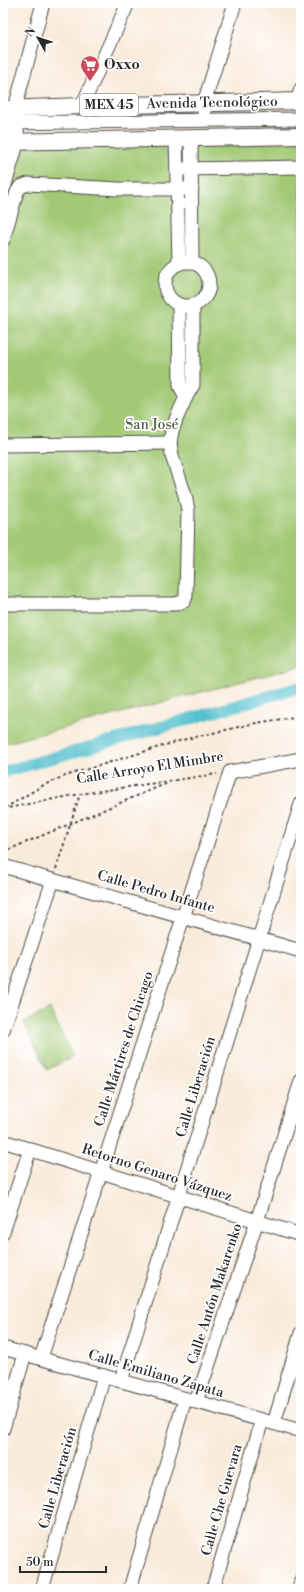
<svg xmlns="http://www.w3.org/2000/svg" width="304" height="1592" font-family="'Libre Bodoni',serif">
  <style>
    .green { fill: #a2c974; stroke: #667a50 }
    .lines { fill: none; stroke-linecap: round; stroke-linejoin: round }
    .canal { stroke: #54c0cf; stroke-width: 12 }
    .minor-casing { stroke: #4a4845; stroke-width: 15 }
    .major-casing { stroke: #4a4845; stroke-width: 18 }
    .path { stroke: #4a4845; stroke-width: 2; stroke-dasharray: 3 3; stroke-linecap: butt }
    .minor { stroke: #fff; stroke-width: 13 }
    .major { stroke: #fff; stroke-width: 16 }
    .labels { text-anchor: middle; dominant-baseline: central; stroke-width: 3.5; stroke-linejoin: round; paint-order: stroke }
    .shield { fill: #fff; stroke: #6b6b6b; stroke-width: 1 }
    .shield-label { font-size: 13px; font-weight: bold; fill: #2b2b2b }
    .poi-label { font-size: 14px; font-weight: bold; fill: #2b2b2b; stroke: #fff; text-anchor: start }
    .street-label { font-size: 14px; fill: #2b2b2b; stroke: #fff }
    .park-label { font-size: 14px; fill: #556245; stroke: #fff }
  </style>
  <rect width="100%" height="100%" fill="#fff"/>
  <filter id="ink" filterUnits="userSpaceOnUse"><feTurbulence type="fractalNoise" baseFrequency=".025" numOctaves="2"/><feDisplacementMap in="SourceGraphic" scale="8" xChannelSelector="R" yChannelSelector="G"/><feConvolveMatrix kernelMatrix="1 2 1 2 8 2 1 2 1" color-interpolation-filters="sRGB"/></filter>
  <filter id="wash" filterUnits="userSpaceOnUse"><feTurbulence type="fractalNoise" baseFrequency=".012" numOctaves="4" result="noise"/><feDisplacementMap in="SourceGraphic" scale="16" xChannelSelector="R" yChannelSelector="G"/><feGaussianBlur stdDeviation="0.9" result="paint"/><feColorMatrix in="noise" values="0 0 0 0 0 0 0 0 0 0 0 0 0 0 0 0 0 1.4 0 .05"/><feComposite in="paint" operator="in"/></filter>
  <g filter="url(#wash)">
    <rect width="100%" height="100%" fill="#f9ebda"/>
    <g class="green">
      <path d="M 301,136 L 301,666 L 3,744 L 3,184 L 16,142 Z"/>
      <path d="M 50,1009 L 73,1057 L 47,1070 L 24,1022 Z"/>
    </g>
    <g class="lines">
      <path class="canal" d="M 3,772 L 301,687"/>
    </g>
  </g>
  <g filter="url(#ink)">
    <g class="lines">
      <g class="minor-casing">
        <g id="minor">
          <path d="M 297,101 L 301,89"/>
          <path d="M 82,106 L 128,3"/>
          <path d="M 15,108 L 43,3"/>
          <path d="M 204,113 L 204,103 L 235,3"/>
          <path d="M 3,123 L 301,119"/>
          <path d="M 176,138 L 179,263"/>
          <path d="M 191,138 L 192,262"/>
          <path d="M 183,169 L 301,167"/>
          <path d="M 3,240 L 17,192 L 20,187 L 28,184 L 118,189 L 192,189"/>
          <circle cx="187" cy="284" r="22"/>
          <path d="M 179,305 L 180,386 L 186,397"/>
          <path d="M 3,445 L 170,443"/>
          <path d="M 3,604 L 176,604 L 184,601 L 186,596 L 188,510 L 185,495 L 172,456 L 170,443 L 172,431 L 177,417 L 186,397 L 193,385 L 193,305"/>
          <path d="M 3,866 L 301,951"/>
          <path d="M 3,1030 L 53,880"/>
          <path d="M 3,1141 L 301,1235"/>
          <path d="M 3,1232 L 30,1149"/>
          <path d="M 3,1348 L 301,1431"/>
          <path d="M 41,1358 L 230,772 L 301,759"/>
          <path d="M 121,1381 L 301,804"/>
          <path d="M 196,1402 L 257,1221 L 301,1081"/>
          <path d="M 274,1423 L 301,1333"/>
          <path d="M 3,1429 L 25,1354"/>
          <path d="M 42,1589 L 104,1376"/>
          <path d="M 130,1589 L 185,1399"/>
          <path d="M 213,1589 L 262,1420"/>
          <path d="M 299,1589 L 301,1581"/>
        </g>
      </g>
      <g class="major-casing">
        <g id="major">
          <path d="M 3,109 L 82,106 L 301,101"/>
          <path d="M 3,142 L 301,136"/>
          <path d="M 3,186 L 16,142 L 15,108"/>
        </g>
      </g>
      <g class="path">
        <path d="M 5,808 L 42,786 L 62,777 L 182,740 L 256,723 L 301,716"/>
        <path d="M 3,809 L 80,794 L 217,774"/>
        <path d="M 3,852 L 170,782"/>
        <path d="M 56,869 L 80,794"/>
      </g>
      <use href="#minor" class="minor"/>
      <use href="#major" class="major"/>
    </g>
  </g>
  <defs>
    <g id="supermarket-pin" transform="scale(1)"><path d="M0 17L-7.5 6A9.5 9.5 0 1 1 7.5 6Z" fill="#d1495b" stroke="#fff"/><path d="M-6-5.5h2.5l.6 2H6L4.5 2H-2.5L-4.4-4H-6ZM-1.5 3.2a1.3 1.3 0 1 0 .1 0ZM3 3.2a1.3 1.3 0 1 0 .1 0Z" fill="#fff"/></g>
  </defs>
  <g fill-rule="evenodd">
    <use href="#supermarket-pin" x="90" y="65"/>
  </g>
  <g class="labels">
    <rect class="shield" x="80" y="94" width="58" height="22" rx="3"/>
    <g class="shield-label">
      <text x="109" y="105">MEX 45</text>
    </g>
    <g class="poi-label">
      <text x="104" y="65">Oxxo</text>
    </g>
    <g class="street-label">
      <text transform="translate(212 103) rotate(-1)">Avenida Tecnológico</text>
      <text transform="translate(150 768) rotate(-9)">Calle Arroyo El Mimbre</text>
      <text transform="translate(156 892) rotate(16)">Calle Pedro Infante</text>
      <text transform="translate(124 1049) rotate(-72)">Calle Mártires de Chicago</text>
      <text transform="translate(196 1087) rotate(-73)">Calle Liberación</text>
      <text transform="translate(157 1173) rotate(18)">Retorno Genaro Vázquez</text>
      <text transform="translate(215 1294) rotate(-72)">Calle Antón Makarenko</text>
      <text transform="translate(156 1374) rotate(16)">Calle Emiliano Zapata</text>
      <text transform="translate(58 1478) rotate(-74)">Calle Liberación</text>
      <text transform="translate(222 1500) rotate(-74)">Calle Che Guevara</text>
    </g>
    <g class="park-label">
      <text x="152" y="425">San José</text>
    </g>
  </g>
  <rect width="304" height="1592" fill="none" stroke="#fff" stroke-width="16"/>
  <g transform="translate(38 38) rotate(309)" stroke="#ffffff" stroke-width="3" paint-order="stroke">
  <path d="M0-3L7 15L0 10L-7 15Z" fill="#2b2b2b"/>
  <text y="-6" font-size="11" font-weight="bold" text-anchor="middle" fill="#2b2b2b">N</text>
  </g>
  <path d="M20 1566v6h86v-6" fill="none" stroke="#2b2b2b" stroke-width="2"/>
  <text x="26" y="1566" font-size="12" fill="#2b2b2b" stroke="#ffffff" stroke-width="3" paint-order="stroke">50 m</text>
</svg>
